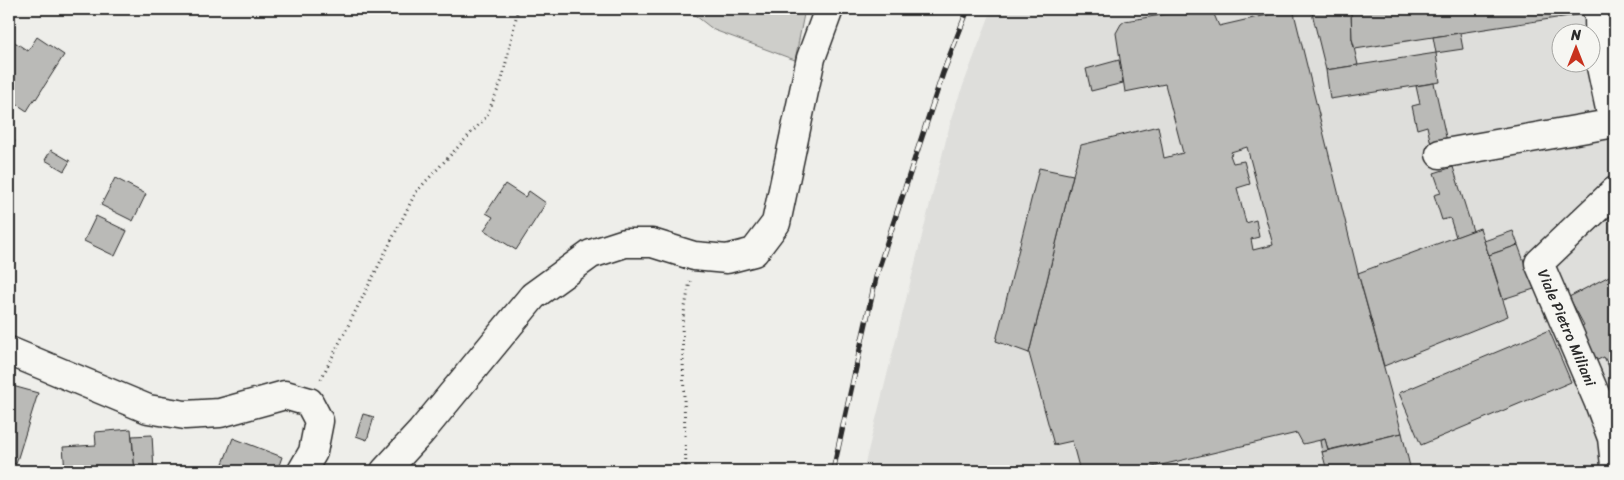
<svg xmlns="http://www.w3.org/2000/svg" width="1624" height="480" font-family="Sriracha,sans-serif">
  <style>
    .built { fill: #dededb; fill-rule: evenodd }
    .green { fill: #cececa; stroke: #7c7c7a }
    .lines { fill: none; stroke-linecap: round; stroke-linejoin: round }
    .stream { stroke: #757573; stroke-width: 8 }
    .building { fill: #babab7; stroke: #2b2b2b; fill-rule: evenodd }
    .minor-casing { stroke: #2b2b2b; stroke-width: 31 }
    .path { stroke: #2b2b2b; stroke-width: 3; stroke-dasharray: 1 4; stroke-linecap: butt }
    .minor { stroke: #f6f6f2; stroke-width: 28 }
    .rail-casing { stroke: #2b2b2b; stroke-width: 5.5 }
    .rail { stroke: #f6f6f2; stroke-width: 4; stroke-dasharray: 11; stroke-linecap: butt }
    .labels { text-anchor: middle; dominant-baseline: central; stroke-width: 4; stroke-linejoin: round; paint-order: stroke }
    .street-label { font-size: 15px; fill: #2b2b2b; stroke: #f6f6f2 }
  </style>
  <rect width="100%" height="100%" fill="#eeeeea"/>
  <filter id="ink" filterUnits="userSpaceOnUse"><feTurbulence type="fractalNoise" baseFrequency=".02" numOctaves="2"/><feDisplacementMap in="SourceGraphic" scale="10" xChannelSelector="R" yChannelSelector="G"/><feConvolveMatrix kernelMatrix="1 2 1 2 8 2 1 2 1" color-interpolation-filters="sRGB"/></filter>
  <g filter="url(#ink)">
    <path class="built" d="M 992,9 L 1615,9 L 1615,471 L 863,471 L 953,112 ZM 1562,32 L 1592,32 L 1592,62 L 1562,62 Z"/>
    <path class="green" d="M 687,9 L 805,9 L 795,60 L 714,30 Z"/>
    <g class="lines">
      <path class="stream" d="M 1204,470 L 1205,471"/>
    </g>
    <g class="building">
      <path d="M 1197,9 L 1206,9 L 1213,12 L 1219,26 L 1293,9 L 1358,273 L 1402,433 L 1328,450 L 1325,439 L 1303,444 L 1297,433 L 1136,471 L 1080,471 L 1072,441 L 1054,445 L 1029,353 L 1073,175 L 1081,145 L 1158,126 L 1164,158 L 1183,153 L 1165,84 L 1125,92 L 1116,33 L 1121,24 L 1125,21 ZM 1247,147 L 1273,245 L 1253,250 L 1251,239 L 1259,237 L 1256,220 L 1246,223 L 1237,188 L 1250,184 L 1244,161 L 1233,163 L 1230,155 L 1232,154 L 1231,152 Z"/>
      <path d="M 1311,9 L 1351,9 L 1352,39 L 1358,65 L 1326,70 Z"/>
      <path d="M 1351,9 L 1588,9 L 1589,13 L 1355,49 L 1352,39 Z"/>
      <path d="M 1460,33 L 1463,49 L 1436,53 L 1433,37 Z"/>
      <path d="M 37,37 L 64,55 L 36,99 L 35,98 L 27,111 L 9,99 L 9,48 L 13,41 L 28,51 Z"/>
      <path d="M 1436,53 L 1440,82 L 1330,99 L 1326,70 Z"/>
      <path d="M 1119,60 L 1123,83 L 1091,91 L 1086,69 Z"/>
      <path d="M 1434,83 L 1448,146 L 1432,149 L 1427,126 L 1417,129 L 1412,106 L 1420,104 L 1416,86 Z"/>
      <path d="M 9,137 L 15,141 L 9,151 Z"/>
      <path d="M 51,150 L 70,161 L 64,171 L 45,160 Z"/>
      <path d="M 1453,167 L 1473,231 L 1456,237 L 1450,218 L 1442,220 L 1434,195 L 1441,193 L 1434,173 Z"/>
      <path d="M 1039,168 L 1073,175 L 1029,353 L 996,341 Z"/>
      <path d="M 115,178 L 146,194 L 133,221 L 101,205 Z"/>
      <path d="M 505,184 L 525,197 L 529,191 L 546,203 L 516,250 L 484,230 L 493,217 L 486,213 Z"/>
      <path d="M 96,216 L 127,231 L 115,256 L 84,241 Z"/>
      <path d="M 1480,228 L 1508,316 L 1384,366 L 1358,273 Z"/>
      <path d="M 1513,231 L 1518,245 L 1489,255 L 1484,241 Z"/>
      <path d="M 1518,245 L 1534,289 L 1503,299 L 1489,255 Z"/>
      <path d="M 1615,273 L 1615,378 L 1604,357 L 1593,362 L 1576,330 L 1584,325 L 1569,297 Z"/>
      <path d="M 1549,330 L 1571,382 L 1421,445 L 1399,393 Z"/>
      <path d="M 9,385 L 38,393 L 16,464 L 9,462 Z"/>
      <path d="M 363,414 L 374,417 L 367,440 L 356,436 Z"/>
      <path d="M 131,429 L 135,471 L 65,471 L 63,447 L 96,445 L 95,432 Z"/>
      <path d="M 1402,433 L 1411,471 L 1327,471 L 1322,452 Z"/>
      <path d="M 152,435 L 154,471 L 135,471 L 132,436 Z"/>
      <path d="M 233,438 L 282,457 L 277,471 L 220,471 Z"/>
      <path d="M 1325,439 L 1328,450 L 1322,452 L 1320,441 Z"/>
    </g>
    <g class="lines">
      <g class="minor-casing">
        <g id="minor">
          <path d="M 1596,9 L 1599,16 L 1600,62 L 1613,123"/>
          <path d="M 1440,154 L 1615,123"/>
          <path id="s1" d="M 1615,191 L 1539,263 L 1599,403 L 1612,438 L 1615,465"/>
          <path d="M 9,351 L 148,409 L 185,415 L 220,413 L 285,395 L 309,402 L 319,421 L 313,452 L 302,471"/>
          <path d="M 385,471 L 421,432 L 533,296 L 591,254 L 625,243 L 652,243 L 694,256 L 727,259 L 754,252 L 776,223 L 811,58 L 829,9"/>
        </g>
      </g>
      <g class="path">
        <path d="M 321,379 L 416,192 L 486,117 L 502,80 L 518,9"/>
        <path d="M 686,471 L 682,323 L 690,281"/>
      </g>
      <use href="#minor" class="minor"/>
      <g class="rail-casing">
        <path id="rail" d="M 833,471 L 877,273 L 943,73 L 968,9"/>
      </g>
      <use href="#rail" class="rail"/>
    </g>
  </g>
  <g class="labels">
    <g class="street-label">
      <text stroke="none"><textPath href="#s1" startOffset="175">Viale Pietro Miliani</textPath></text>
    </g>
  </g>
  <rect width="1624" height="480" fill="none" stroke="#f6f6f2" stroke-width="30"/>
  <rect x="15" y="15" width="1594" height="450" fill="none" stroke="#2b2b2b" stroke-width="2" filter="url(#ink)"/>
  <g transform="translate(1576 48)"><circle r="24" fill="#f6f6f2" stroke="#a5a5a2"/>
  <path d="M0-4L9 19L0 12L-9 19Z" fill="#c8321e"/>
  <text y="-8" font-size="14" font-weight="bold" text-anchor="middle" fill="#2b2b2b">N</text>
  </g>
</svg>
